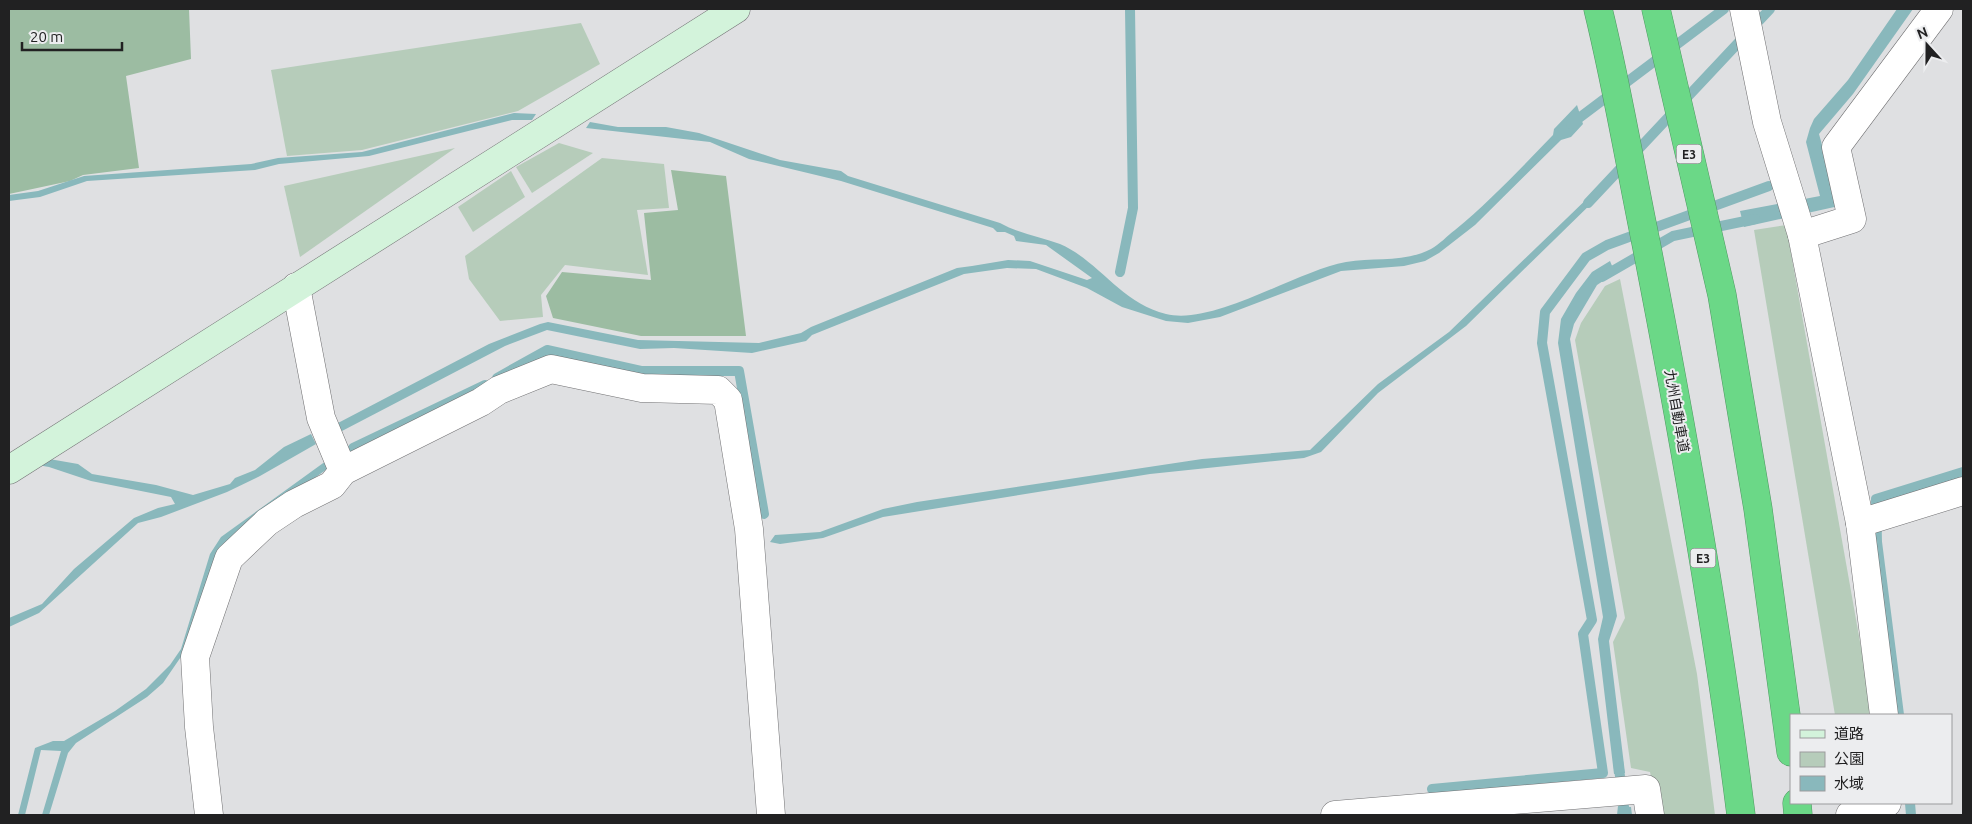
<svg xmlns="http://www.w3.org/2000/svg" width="1972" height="824" font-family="Ubuntu,'Noto Sans JP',sans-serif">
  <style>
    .green { fill: #b6ccba }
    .forest { fill: #9cbca2 }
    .water { fill: #89b8bc }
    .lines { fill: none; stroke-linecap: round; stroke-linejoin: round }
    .stream { stroke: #89b8bc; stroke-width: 10 }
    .street-casing { stroke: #717173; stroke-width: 29 }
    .secondary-casing { stroke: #717173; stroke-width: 29 }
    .highway-casing { stroke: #519864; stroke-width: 29 }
    .street { stroke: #fff; stroke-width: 28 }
    .secondary { stroke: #d3f3db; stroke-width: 28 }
    .highway { stroke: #6bd887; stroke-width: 28 }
    .labels { text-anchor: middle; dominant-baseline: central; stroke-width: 4; stroke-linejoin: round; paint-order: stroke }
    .shield { fill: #ecedef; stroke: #5e5e60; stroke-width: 1 }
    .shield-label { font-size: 12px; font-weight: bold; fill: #212122 }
    .street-label { font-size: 14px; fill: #212122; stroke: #ecedef }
  </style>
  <rect width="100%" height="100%" fill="#dfe0e2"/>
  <g class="green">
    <path d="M 581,23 L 600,64 L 518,111 L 362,150 L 287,156 L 271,70 Z"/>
    <path d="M 559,143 L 593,153 L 532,193 L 516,167 Z"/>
    <path d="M 455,148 L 300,257 L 284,186 Z"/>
    <path d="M 602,158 L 664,164 L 669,208 L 637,210 L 648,275 L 565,265 L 541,295 L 543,317 L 500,321 L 469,279 L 465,256 Z"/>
    <path d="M 511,171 L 525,197 L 473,232 L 458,207 Z"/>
    <path d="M 1786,225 L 1873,715 L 1835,715 L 1754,230 Z"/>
    <path d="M 1620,279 L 1697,674 L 1715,815 L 1659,815 L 1650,772 L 1631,768 L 1613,642 L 1625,618 L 1575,340 L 1581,323 L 1605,286 Z"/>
  </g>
  <g class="forest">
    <path d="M 9,9 L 189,9 L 191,59 L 126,76 L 139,168 L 83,175 L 70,181 L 9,194 Z"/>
    <path d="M 671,170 L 726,176 L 746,336 L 641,336 L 553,318 L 546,296 L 562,272 L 651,280 L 644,213 L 678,210 Z"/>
  </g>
  <g class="water">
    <path d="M 1897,9 L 1913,9 L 1853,94 L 1819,134 L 1839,206 L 1744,227 L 1740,211 L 1820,196 L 1806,142 L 1810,128 L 1814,119 L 1848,80 Z"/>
    <path d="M 1577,105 L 1583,124 L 1571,137 L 1561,140 L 1475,225 L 1439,253 L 1425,261 L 1404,266 L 1341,271 L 1220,317 L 1188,323 L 1166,321 L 1122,307 L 1087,288 L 1036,269 L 1007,268 L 964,274 L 812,335 L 806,341 L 752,353 L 674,348 L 640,349 L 547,330 L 505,346 L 342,431 L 338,423 L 489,344 L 540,324 L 548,322 L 638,340 L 759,343 L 801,333 L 811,327 L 957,268 L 972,266 L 1008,260 L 1030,261 L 1087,280 L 1092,278 L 1046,245 L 1016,241 L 1014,236 L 1005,232 L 997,232 L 993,228 L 841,181 L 749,159 L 710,142 L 586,128 L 590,122 L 618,127 L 666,127 L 699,133 L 780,160 L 841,171 L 848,176 L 1000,223 C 1020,234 1041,237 1060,244 C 1099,261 1121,303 1166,314 C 1214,326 1296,271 1346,262 C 1375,257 1404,263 1431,249 C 1440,244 1447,236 1455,230 C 1490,201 1521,168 1553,135 L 1554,129 Z"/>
    <path d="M 514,113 L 536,114 L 532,120 L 512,120 L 369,156 L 279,164 L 255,170 L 87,181 L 40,197 L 9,201 L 9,195 L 38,191 L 84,176 L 251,164 L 278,158 L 362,152 Z"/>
    <path d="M 1596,190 L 1598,197 L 1466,326 L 1378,393 L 1321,452 L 1304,458 L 1150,474 L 883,517 L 823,538 L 780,544 L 770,542 L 775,535 L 820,532 L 883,509 L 917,502 L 1202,459 L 1310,450 L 1378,384 L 1449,332 Z"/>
    <path d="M 1610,261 L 1615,273 L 1597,285 L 1574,324 L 1570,339 L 1617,616 L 1609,641 L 1625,773 L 1614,774 L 1598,639 L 1603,617 L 1558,343 L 1561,319 L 1576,293 L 1592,272 Z"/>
    <path d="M 311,434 L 316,444 L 260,476 L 227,492 L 161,517 L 138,523 L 39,613 L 9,627 L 9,618 L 42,604 L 74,569 L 134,518 L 158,508 L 175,504 L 171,497 L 91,481 L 49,467 L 9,460 L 9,452 L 78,464 L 92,474 L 156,485 L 193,495 L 230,484 L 235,478 L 255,470 L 284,447 Z"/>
    <path d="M 326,461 L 330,467 L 237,533 L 187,648 L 163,683 L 147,697 L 76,743 L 68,753 L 49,815 L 42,815 L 61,751 L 41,750 L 25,815 L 18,815 L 35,748 L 53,741 L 64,741 L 115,711 L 146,689 L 170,665 L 181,649 L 210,554 L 221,537 Z"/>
    <path d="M 1618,806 L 1631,807 L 1632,815 L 1617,815 Z"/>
  </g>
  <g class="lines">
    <g class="stream">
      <path d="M 1571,124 L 1724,9"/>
      <path d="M 1588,203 L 1770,9"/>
      <path d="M 1120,272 L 1133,208 L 1130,9"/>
      <path d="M 1602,277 L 1673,236 L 1755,219"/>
      <path d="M 497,378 L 547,350 L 641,371 L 739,371 L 764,514"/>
      <path d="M 353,448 L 485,385"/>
      <path d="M 1899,715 L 1877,542 L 1876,499 L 1963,472"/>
      <path d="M 1618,761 L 1625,815"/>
      <path d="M 1432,789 L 1603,773 L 1583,634 L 1592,620 L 1542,343 L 1545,312 L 1586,257 L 1607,245 L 1769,186"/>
      <path d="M 1910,803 L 1911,815"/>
    </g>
    <g class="street-casing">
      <g id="street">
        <path d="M 1744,9 L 1767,122 L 1802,235 L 1860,523 L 1884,715"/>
        <path d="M 1802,235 L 1852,219 L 1836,147 L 1939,9"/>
        <path d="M 296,287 L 321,418 L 343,471"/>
        <path d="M 1860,523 L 1963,491"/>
        <path d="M 209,815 L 199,727 L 195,657 L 229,558 L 267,522 L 294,504 L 332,485 L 343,471 L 481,402 L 499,390 L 551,369 L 642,388 L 718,390 L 728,400 L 749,529 L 771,815"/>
        <path d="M 1335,815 L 1646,789 L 1650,815"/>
        <path d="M 1850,815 L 1887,803"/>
      </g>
    </g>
    <g class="secondary-casing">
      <path id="secondary" d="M 9,470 L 736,9"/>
    </g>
    <g class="highway-casing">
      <g id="highway">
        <path d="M 1598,9 C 1617,86 1630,165 1646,243 C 1683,432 1717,623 1741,815"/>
        <path d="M 1656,9 L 1722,295 L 1758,509 L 1791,752"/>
        <path d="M 1797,803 L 1798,815"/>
      </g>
    </g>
    <use href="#street" class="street"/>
    <use href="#secondary" class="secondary"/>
    <use href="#highway" class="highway"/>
  </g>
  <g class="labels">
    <g class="shield">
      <rect x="1676.5" y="144.5" width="25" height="19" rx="4"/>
      <rect x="1690.5" y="548.5" width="25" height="19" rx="4"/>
    </g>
    <g class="shield-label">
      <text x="1689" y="154">E3</text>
      <text x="1703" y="558">E3</text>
    </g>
    <g class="street-label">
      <text transform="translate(1677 411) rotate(80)">九州自動車道</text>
    </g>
  </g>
  <rect width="1972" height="824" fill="none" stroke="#212122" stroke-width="20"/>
  <rect x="1790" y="714" width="162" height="90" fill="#ecedef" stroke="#9b9b9d"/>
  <rect x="1800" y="730" width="25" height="8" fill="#d3f3db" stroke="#9b9b9d"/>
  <text x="1834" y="739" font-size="15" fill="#212122">道路</text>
  <rect x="1800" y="752" width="25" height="15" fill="#b6ccba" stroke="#9b9b9d"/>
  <text x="1834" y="764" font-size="15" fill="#212122">公園</text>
  <rect x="1800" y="776" width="25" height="15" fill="#89b8bc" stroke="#9b9b9d"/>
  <text x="1834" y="789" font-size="15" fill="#212122">水域</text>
  <g transform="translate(1927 45) rotate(339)" stroke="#ecedef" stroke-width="4" paint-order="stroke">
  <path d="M0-4L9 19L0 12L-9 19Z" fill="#212122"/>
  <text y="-8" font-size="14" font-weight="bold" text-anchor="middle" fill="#212122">N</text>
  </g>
  <path d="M22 42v8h100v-8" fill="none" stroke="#212122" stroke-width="2.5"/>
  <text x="30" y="42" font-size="15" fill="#212122" stroke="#ecedef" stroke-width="4" paint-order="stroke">20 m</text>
</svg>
